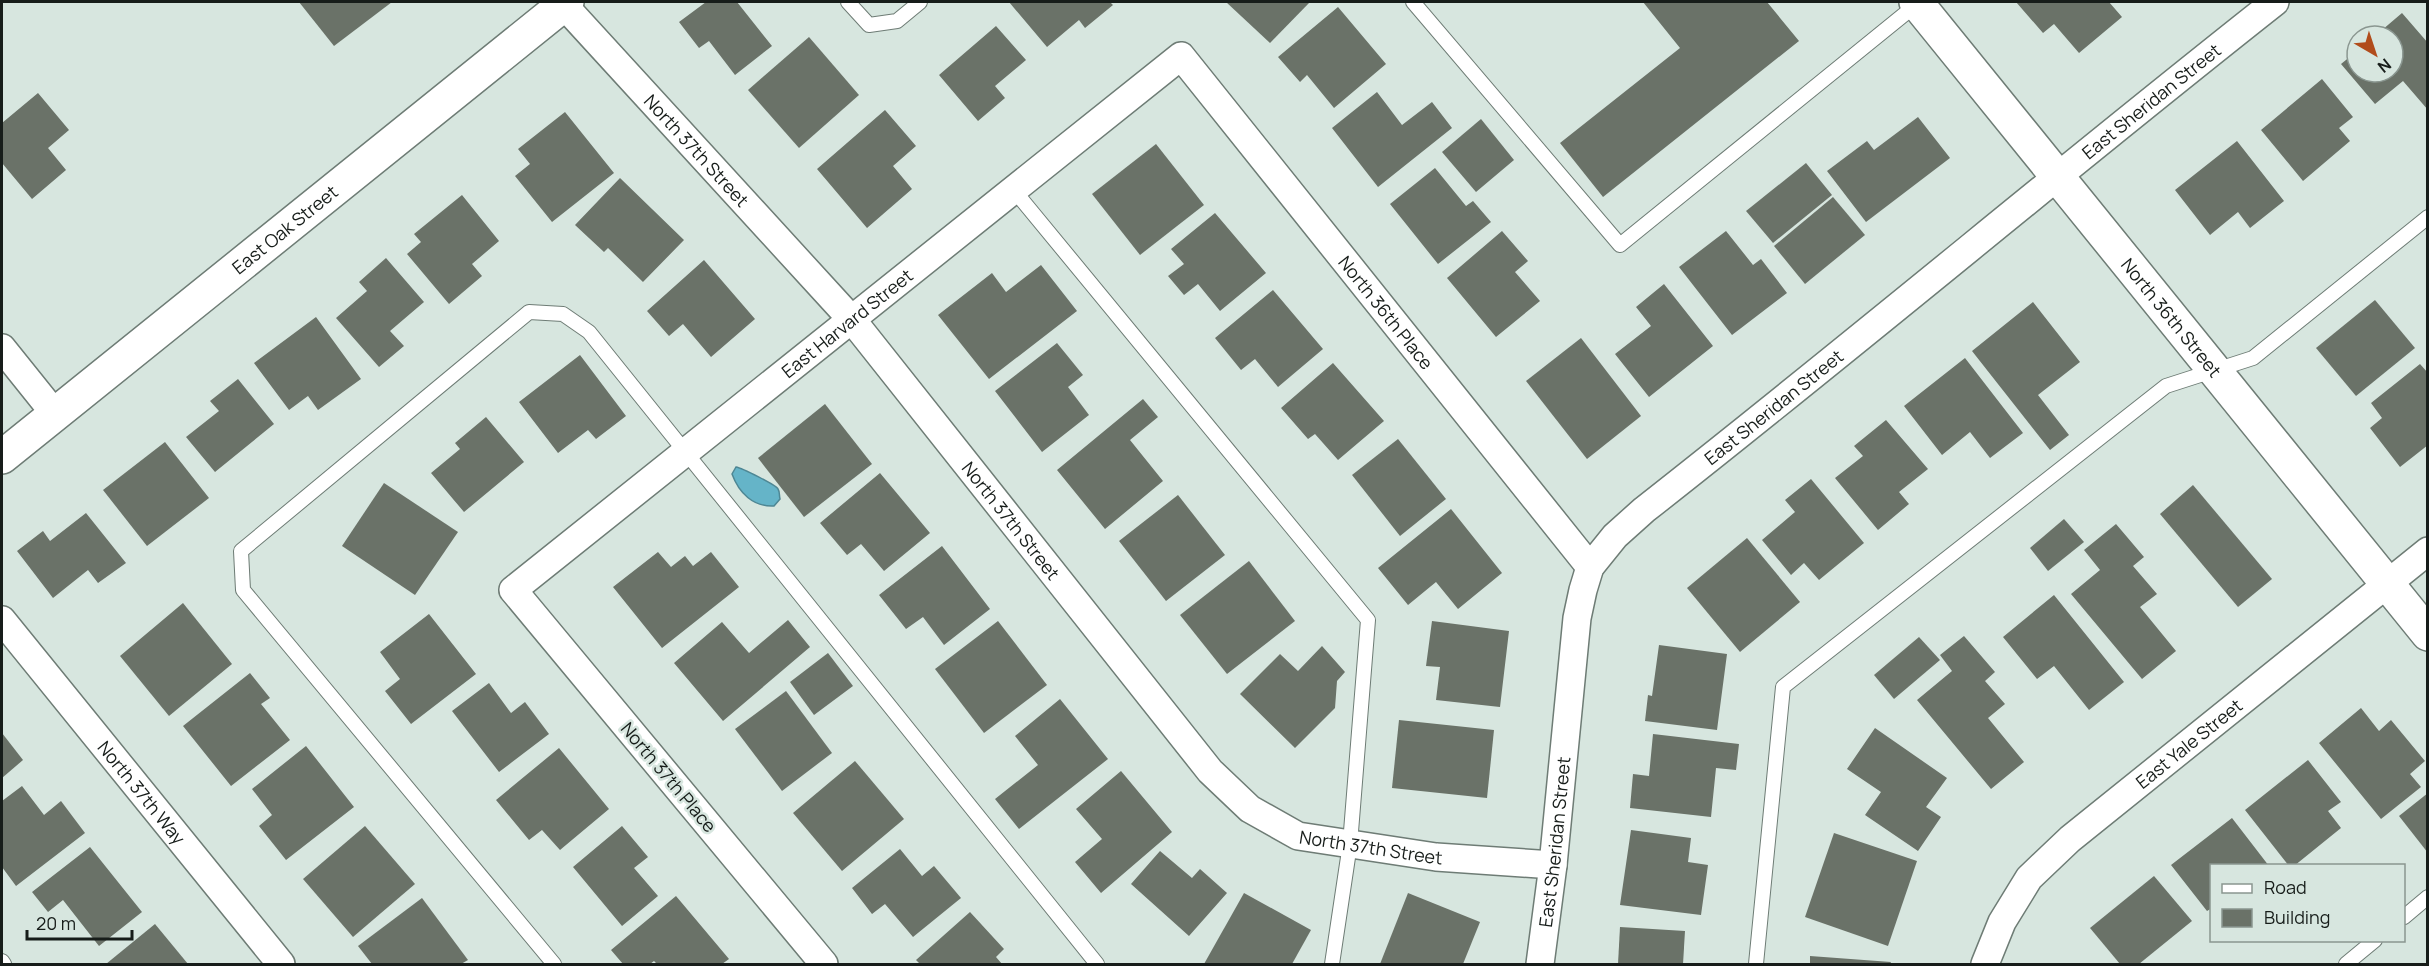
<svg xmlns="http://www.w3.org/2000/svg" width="2429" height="966" font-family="Manrope,sans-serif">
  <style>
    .water { fill: #65b4c8; stroke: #4e8794; stroke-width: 1.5 }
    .building { fill: #6a7268 }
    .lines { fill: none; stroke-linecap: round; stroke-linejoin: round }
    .lane-casing { stroke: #6e7c75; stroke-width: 16 }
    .street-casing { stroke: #6e7c75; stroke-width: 30 }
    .secondary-casing { stroke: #6e7c75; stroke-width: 36 }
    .lane { stroke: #fff; stroke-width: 14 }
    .street { stroke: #fff; stroke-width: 27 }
    .secondary { stroke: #fff; stroke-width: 33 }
    .labels { text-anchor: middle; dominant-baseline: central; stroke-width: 5; stroke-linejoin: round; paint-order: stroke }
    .street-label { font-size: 18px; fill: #171d1a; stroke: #d7e6df }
  </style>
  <rect width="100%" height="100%" fill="#d7e6df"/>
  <path class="water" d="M 736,467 C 742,468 776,485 778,489 C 780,492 779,495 780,499 L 774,506 C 753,507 739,493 732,474 Z"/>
  <g class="building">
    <path d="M 299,2 L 392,2 L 334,46 Z"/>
    <path d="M 706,2 L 737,2 L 772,46 L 735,75 L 709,41 L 699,48 L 679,22 Z"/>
    <path d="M 1009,2 L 1110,2 L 1113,5 L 1085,28 L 1079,20 L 1047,47 Z"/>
    <path d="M 1226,2 L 1310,2 L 1270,43 Z"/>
    <path d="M 1643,2 L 1767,2 L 1799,41 L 1603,197 L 1560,143 L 1680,48 Z"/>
    <path d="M 2016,2 L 2109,2 L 2122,17 L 2079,53 L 2054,24 L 2043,33 Z"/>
    <path d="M 1338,7 L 1386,64 L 1334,108 L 1307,75 L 1300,82 L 1278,57 Z"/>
    <path d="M 2402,13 L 2428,43 L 2428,110 L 2403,81 L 2375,104 L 2341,64 L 2357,51 L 2357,72 L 2393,72 L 2393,36 L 2375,36 Z"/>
    <path d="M 996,26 L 1026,60 L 995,86 L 1005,98 L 978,121 L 939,75 Z"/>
    <path d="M 809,37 L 859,95 L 799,148 L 748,90 Z"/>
    <path d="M 2322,79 L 2353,117 L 2339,128 L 2350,141 L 2303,181 L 2261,130 Z"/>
    <path d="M 1377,92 L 1402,125 L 1432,102 L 1452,128 L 1378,187 L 1332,128 Z"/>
    <path d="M 38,93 L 69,130 L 48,148 L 66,170 L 32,199 L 2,163 L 2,123 Z"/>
    <path d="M 885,110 L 916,146 L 893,166 L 912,189 L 867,228 L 817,169 Z"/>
    <path d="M 565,112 L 614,173 L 552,222 L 515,176 L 530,164 L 518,149 Z"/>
    <path d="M 1918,117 L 1950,158 L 1866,222 L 1827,171 L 1867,141 L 1874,150 Z"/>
    <path d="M 1481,119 L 1514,160 L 1476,192 L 1442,152 Z"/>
    <path d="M 2237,141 L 2284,201 L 2250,228 L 2238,212 L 2210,235 L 2175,190 Z"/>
    <path d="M 1156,144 L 1204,205 L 1140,255 L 1092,194 Z"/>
    <path d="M 1806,163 L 1832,195 L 1773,243 L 1746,211 Z"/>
    <path d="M 1435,168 L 1466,206 L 1473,201 L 1491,222 L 1438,264 L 1390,204 Z"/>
    <path d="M 620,178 L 684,240 L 643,282 L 608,248 L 604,252 L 575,225 Z"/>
    <path d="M 462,195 L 499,241 L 472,264 L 482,276 L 449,304 L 407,254 L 421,242 L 414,234 Z"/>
    <path d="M 1833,197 L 1865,235 L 1805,284 L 1774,246 Z"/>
    <path d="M 1215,213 L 1266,273 L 1220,311 L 1198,284 L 1184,295 L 1168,276 L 1184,264 L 1171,249 Z"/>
    <path d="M 1502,231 L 1528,261 L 1515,272 L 1540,301 L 1496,337 L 1447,278 Z"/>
    <path d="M 1726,231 L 1753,265 L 1761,259 L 1787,293 L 1732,335 L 1679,267 Z"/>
    <path d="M 386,258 L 424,302 L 390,331 L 404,346 L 379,367 L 336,318 L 367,291 L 359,282 Z"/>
    <path d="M 704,260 L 755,319 L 711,357 L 683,324 L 669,336 L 647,311 Z"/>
    <path d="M 1041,265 L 1077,311 L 989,379 L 938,315 L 992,273 L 1006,292 Z"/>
    <path d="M 1664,284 L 1713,346 L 1649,397 L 1615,354 L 1651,326 L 1636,307 Z"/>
    <path d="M 1273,290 L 1323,349 L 1278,387 L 1255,359 L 1241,370 L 1215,338 Z"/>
    <path d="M 2375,300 L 2415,348 L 2356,396 L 2316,348 Z"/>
    <path d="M 2033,302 L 2080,362 L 2038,395 L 2069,435 L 2050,450 L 1972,351 Z"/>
    <path d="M 316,317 L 361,379 L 318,410 L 308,396 L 289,410 L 254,363 Z"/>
    <path d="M 1581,338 L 1641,416 L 1587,459 L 1526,381 Z"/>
    <path d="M 1057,343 L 1083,375 L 1068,387 L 1089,415 L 1042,452 L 995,391 Z"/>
    <path d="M 580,355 L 626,416 L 596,439 L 588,430 L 558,453 L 519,402 Z"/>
    <path d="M 1965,358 L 2023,433 L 1990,458 L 1970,432 L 1942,455 L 1904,406 Z"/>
    <path d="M 1333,363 L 1384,421 L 1338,460 L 1315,434 L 1308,439 L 1281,408 Z"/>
    <path d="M 2420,364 L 2428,373 L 2428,445 L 2400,467 L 2370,428 L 2382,418 L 2371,403 Z"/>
    <path d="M 238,379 L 274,424 L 215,472 L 186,437 L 219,411 L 210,401 Z"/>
    <path d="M 1143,399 L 1158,417 L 1130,440 L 1163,481 L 1105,529 L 1057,470 Z"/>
    <path d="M 825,404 L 872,464 L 804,517 L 758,458 Z"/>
    <path d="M 486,417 L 524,462 L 464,512 L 431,473 L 460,449 L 455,443 Z"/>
    <path d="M 1886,420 L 1928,469 L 1899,492 L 1909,504 L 1878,530 L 1835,478 L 1863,456 L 1854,446 Z"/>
    <path d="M 1398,439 L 1446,499 L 1400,536 L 1352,475 Z"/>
    <path d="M 165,442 L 209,498 L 147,546 L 103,490 Z"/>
    <path d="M 880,473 L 930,533 L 884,571 L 861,544 L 847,555 L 820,523 Z"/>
    <path d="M 1811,479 L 1864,543 L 1819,580 L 1804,563 L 1791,575 L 1762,540 L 1795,512 L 1785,500 Z"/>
    <path d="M 384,483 L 458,532 L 415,595 L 342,546 Z"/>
    <path d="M 2193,485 L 2272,579 L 2238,607 L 2160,514 Z"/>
    <path d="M 1178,495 L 1225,555 L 1166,601 L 1119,541 Z"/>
    <path d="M 1451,509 L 1502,573 L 1458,609 L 1436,582 L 1408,605 L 1378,568 Z"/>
    <path d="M 86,513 L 126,563 L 98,583 L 88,570 L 53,598 L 17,551 L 43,531 L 50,541 Z"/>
    <path d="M 2064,519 L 2084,542 L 2048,571 L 2030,548 Z"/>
    <path d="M 2116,524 L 2144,557 L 2133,566 L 2157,594 L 2140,607 L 2176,651 L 2142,679 L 2071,594 L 2100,570 L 2084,550 Z"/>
    <path d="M 1747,538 L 1800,602 L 1740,652 L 1687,588 Z"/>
    <path d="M 942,546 L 990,609 L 944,645 L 923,617 L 906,629 L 879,595 Z"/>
    <path d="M 658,552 L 671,567 L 685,556 L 693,566 L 711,552 L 739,587 L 662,648 L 613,587 Z"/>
    <path d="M 1249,561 L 1295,621 L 1227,674 L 1180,615 Z"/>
    <path d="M 2054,595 L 2124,682 L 2089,710 L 2054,666 L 2037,679 L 2003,637 Z"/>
    <path d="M 183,603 L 232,664 L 169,716 L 120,656 Z"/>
    <path d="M 429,614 L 476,674 L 411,724 L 385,691 L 400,679 L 380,652 Z"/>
    <path d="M 788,620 L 810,647 L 723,721 L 674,663 L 722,622 L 749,653 Z"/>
    <path d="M 998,621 L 1047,685 L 984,733 L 935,669 Z"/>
    <path d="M 1432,621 L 1509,631 L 1500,707 L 1436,700 L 1440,667 L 1426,666 Z"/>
    <path d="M 1964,636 L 1995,672 L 1985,681 L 2005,704 L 1988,718 L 2024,762 L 1991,789 L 1917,700 L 1952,671 L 1940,655 Z"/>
    <path d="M 1919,637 L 1940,660 L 1894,699 L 1874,675 Z"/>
    <path d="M 1659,645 L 1727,654 L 1717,730 L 1645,721 L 1648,695 L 1652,696 Z"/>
    <path d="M 1322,646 L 1345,672 L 1337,681 L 1335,708 L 1295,748 L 1240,694 L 1280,654 L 1298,671 Z"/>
    <path d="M 828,653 L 853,686 L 814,715 L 790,682 Z"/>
    <path d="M 250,673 L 270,698 L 261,704 L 290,740 L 231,786 L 183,726 Z"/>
    <path d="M 489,683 L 511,713 L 525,702 L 549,734 L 499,772 L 452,711 Z"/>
    <path d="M 786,691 L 832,753 L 782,791 L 735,729 Z"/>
    <path d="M 1060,699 L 1108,759 L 1019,829 L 995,799 L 1038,765 L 1015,736 Z"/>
    <path d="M 2361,708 L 2379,731 L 2391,720 L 2425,761 L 2410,774 L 2421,787 L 2381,819 L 2319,743 Z"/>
    <path d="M 1399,720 L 1494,730 L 1487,798 L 1392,788 Z"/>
    <path d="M 1875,728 L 1947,778 L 1926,807 L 1941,817 L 1918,851 L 1865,815 L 1881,792 L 1847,769 Z"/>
    <path d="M 2,733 L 23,760 L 2,778 Z"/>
    <path d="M 1653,734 L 1739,744 L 1736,770 L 1716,768 L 1711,817 L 1630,808 L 1633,774 L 1649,776 Z"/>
    <path d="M 306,746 L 354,807 L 286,860 L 259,826 L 272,815 L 252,789 Z"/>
    <path d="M 559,748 L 609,809 L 560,850 L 542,830 L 529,840 L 496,800 Z"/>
    <path d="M 2308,760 L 2341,802 L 2328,811 L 2341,828 L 2294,866 L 2289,866 L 2245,810 Z"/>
    <path d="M 855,761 L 904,819 L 842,871 L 793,813 Z"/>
    <path d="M 1121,771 L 1172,832 L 1101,893 L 1075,862 L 1102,839 L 1076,809 Z"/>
    <path d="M 22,786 L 44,815 L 61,801 L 85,833 L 16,886 L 2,867 L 2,801 Z"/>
    <path d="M 2428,793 L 2428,853 L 2399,816 Z"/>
    <path d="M 2232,818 L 2269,866 L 2212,866 L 2212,908 L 2207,911 L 2171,865 Z"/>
    <path d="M 365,826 L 415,884 L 353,937 L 303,879 Z"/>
    <path d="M 622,826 L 648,857 L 634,868 L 658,896 L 622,926 L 573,867 Z"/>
    <path d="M 1631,830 L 1691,838 L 1688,862 L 1708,865 L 1701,915 L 1620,905 Z"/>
    <path d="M 1834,833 L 1917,861 L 1888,946 L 1805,917 Z"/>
    <path d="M 90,847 L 142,912 L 99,946 L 63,900 L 48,912 L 32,892 Z"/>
    <path d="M 900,849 L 922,876 L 934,866 L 961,898 L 913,937 L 885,904 L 872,914 L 852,888 Z"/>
    <path d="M 1160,851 L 1192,878 L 1200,869 L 1227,893 L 1189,936 L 1131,884 Z"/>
    <path d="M 2154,876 L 2192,921 L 2139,964 L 2120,964 L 2090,928 Z"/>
    <path d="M 1244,893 L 1311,930 L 1292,964 L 1204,964 Z"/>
    <path d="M 1408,893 L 1480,922 L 1463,964 L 1380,964 Z"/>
    <path d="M 676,896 L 729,959 L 722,964 L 657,964 L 654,961 L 650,964 L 623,964 L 611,950 Z"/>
    <path d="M 422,898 L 468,960 L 461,964 L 372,964 L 358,946 Z"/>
    <path d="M 970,912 L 1004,949 L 996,957 L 1002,964 L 920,964 L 916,960 Z"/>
    <path d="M 155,924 L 188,964 L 106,964 Z"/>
    <path d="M 1620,927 L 1685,931 L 1683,964 L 1618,964 Z"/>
    <path d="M 1810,956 L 1891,962 L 1890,964 L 1810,964 Z"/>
  </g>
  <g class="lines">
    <g class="lane-casing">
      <g id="lane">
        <path d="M 848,2 L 869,25 L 897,21 L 920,2"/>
        <path d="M 1413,2 L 1620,245 L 1917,4"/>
        <path d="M 1013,189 L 1368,620 L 1350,844 L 1332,964"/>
        <path d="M 2404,917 L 2428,897"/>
        <path d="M 2,961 L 4,964"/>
        <path d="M 554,964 L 243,590 L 241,551 L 529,312 L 563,314 L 589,332 L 1097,964"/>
        <path d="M 1756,964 L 1783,687 L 2166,386 L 2253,358 L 2428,217"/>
        <path d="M 2346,964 L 2375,940"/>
      </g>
    </g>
    <g class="street-casing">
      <g id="street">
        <path id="s1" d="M 561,2 L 853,321 L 1210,771 L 1250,809 L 1298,836 L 1436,857 L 1553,865"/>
        <path d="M 2,348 L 55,414"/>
        <path id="s2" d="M 2,620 L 281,964"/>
        <path id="s3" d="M 824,964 L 513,590 L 1181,56 L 1590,567"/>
        <path id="s4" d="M 1540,964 L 1553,865 L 1577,618 L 1583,590 L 1590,567 L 1615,536 L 1644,510 C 1857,343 2063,169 2275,2"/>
        <path id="s5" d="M 1985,964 L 2002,922 L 2029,878 L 2070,839 L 2428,551"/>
      </g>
    </g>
    <g class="secondary-casing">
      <g id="secondary">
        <path id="s6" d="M 1916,2 L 2428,634"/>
        <path id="s7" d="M 2,457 L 567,2"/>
      </g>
    </g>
    <use href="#lane" class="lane"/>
    <use href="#street" class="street"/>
    <use href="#secondary" class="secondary"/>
  </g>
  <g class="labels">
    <g class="street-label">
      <text stroke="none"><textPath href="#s4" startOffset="1131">East Sheridan Street</textPath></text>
      <text stroke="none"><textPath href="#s1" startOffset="201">North 37th Street</textPath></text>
      <text stroke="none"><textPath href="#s7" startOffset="363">East Oak Street</textPath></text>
      <text stroke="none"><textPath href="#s3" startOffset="1670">North 36th Place</textPath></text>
      <text stroke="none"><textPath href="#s6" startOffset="406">North 36th Street</textPath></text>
      <text stroke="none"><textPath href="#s3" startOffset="914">East Harvard Street</textPath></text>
      <text stroke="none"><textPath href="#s4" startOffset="645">East Sheridan Street</textPath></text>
      <text stroke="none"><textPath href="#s1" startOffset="687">North 37th Street</textPath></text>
      <text stroke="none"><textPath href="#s5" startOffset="306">East Yale Street</textPath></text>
      <text transform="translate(669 777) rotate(50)">North 37th Place</text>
      <text stroke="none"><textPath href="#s2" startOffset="222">North 37th Way</textPath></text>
      <text stroke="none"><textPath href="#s4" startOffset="123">East Sheridan Street</textPath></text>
      <text stroke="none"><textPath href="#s1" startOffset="1191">North 37th Street</textPath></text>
    </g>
  </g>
  <rect width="2429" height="966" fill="none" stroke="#171d1a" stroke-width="6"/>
  <rect x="2210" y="864" width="195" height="78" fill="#d7e6df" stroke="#8a9690" stroke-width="1.5"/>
  <rect x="2222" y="884" width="30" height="9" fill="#ffffff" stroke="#8a9690" stroke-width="1.5"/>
  <text x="2264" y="894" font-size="18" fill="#171d1a">Road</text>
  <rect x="2222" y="909" width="30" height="18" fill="#6a7268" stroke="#8a9690" stroke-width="1.5"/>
  <text x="2264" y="924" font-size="18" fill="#171d1a">Building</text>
  <g transform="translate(2375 54) rotate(141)"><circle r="28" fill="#d7e6df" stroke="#8a9690" stroke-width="1.5"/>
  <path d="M0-4.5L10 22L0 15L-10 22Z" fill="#b14c1b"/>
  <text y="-9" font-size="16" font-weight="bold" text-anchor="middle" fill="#171d1a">N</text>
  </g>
  <path d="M27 930v9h105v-9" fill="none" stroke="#171d1a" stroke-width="3"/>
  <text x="36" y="930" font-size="18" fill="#171d1a" stroke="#d7e6df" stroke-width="4.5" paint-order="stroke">20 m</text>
</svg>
